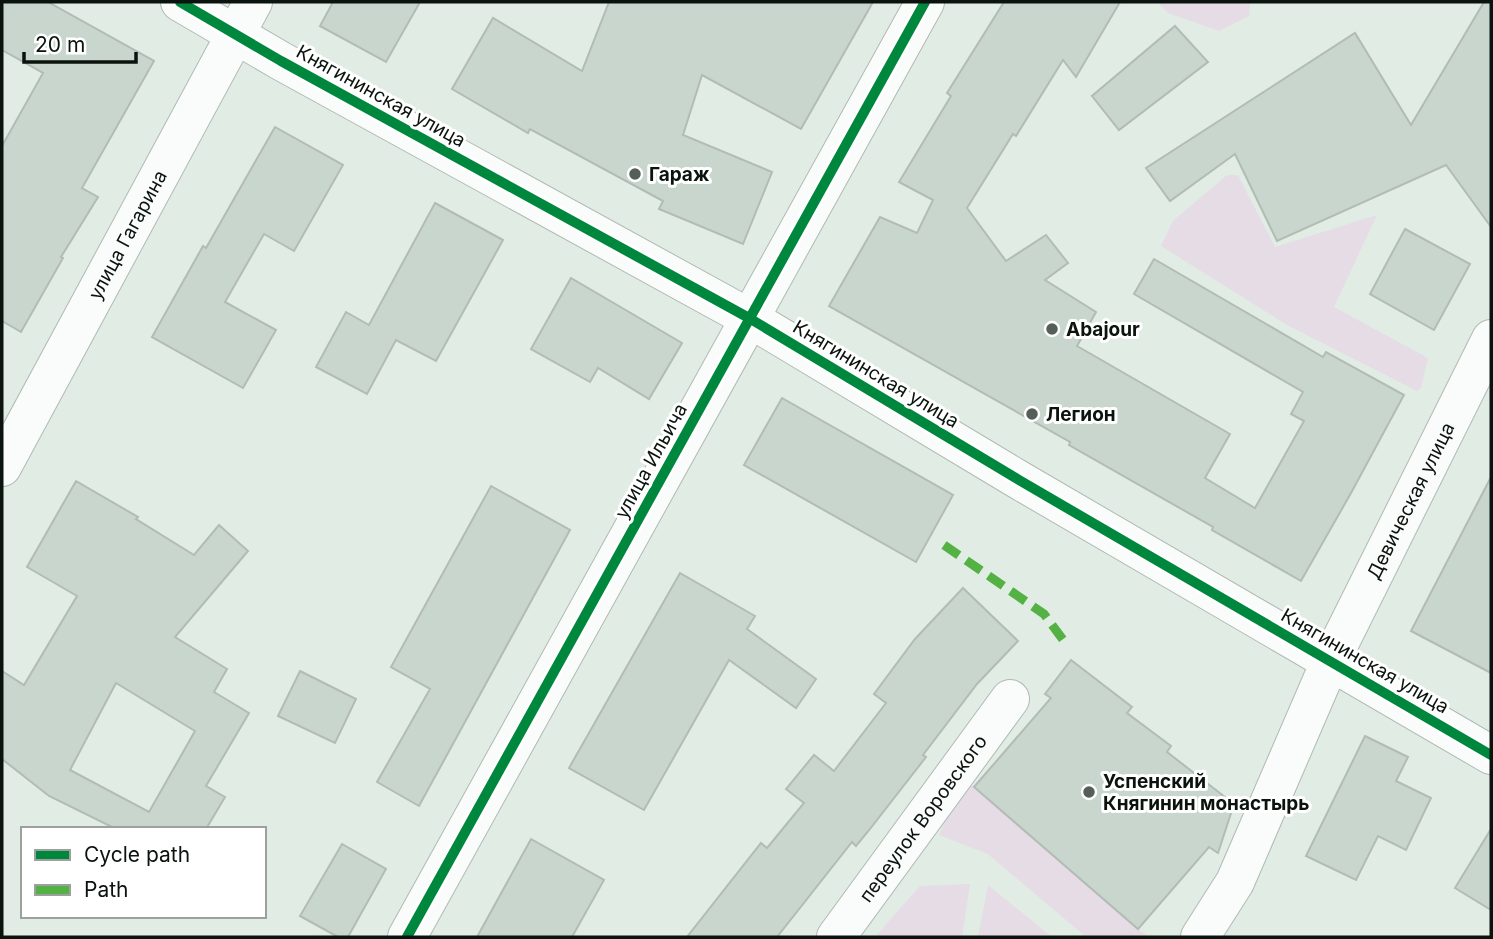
<svg xmlns="http://www.w3.org/2000/svg" width="1493" height="939" font-family="Inter,sans-serif">
  <style>
    .green { fill: #e6dce5 }
    .building { fill: #c8d6cd; stroke: #b2bcb5; stroke-width: 2; fill-rule: evenodd }
    .lines { fill: none; stroke-linecap: round; stroke-linejoin: round }
    .minor-casing { stroke: #b0bab4; stroke-width: 40 }
    .primary-casing { stroke: #b0bab4; stroke-width: 40 }
    .minor { stroke: #fafcfb; stroke-width: 38 }
    .primary { stroke: #fafcfb; stroke-width: 38 }
    .quiet { stroke: #54b144; stroke-width: 9; stroke-dasharray: 18 9; stroke-linecap: butt }
    .cycleway-casing { stroke: #fff; stroke-width: 15 }
    .cycleway { stroke: #00873e; stroke-width: 10 }
    .poi-dot { fill: #555f58; stroke: #fff; stroke-width: 2.5 }
    .labels { text-anchor: middle; dominant-baseline: central; stroke-width: 6; stroke-linejoin: round; paint-order: stroke }
    .street-label { font-size: 19px; fill: #0a130d; stroke: #fff }
    .poi-label { font-size: 19px; font-weight: bold; fill: #0a130d; stroke: #fff; text-anchor: start }
  </style>
  <rect width="100%" height="100%" fill="#e0ece4"/>
  <g class="green">
    <path d="M 1160,2 L 1250,2 L 1249,16 L 1219,31 L 1168,13 L 1160,5 Z"/>
    <path d="M 1227,175 L 1238,175 L 1275,247 L 1377,215 L 1334,307 L 1428,358 L 1421,388 L 1417,391 L 1287,325 L 1161,246 L 1173,221 Z"/>
    <path d="M 966,780 L 1138,929 L 1149,937 L 1086,937 L 988,854 L 939,835 L 947,815 Z"/>
    <path d="M 970,884 L 962,937 L 875,937 L 920,886 Z"/>
    <path d="M 988,885 L 1052,937 L 978,937 Z"/>
  </g>
  <g class="building">
    <path d="M 2,2 L 48,2 L 154,61 L 82,188 L 98,197 L 61,257 L 63,258 L 21,332 L 2,321 L 2,146 L 43,73 L 2,50 Z"/>
    <path d="M 333,2 L 420,2 L 386,62 L 320,26 Z"/>
    <path d="M 609,2 L 873,2 L 801,129 L 702,75 L 683,135 L 772,172 L 743,244 L 659,209 L 663,201 L 530,129 L 528,133 L 452,89 L 493,18 L 582,71 Z"/>
    <path d="M 1004,2 L 1120,2 L 1076,77 L 1063,60 L 1016,136 L 1013,134 L 967,208 L 1006,261 L 1046,235 L 1068,263 L 1045,280 L 1096,312 L 1077,346 L 1230,434 L 1205,478 L 1255,508 L 1304,421 L 1291,414 L 1303,392 L 1134,294 L 1154,259 L 1323,357 L 1326,352 L 1404,395 L 1351,493 L 1301,581 L 1212,530 L 1213,527 L 1069,445 L 1070,442 L 829,306 L 880,217 L 917,233 L 933,200 L 899,182 L 951,96 L 947,93 Z"/>
    <path d="M 1484,2 L 1491,2 L 1491,227 L 1446,165 L 1277,241 L 1235,154 L 1170,201 L 1146,168 L 1355,33 L 1411,125 Z"/>
    <path d="M 1175,26 L 1208,62 L 1119,130 L 1092,96 Z"/>
    <path d="M 275,127 L 343,165 L 294,251 L 264,234 L 225,302 L 276,330 L 243,388 L 152,337 L 203,246 L 206,248 Z"/>
    <path d="M 435,203 L 503,240 L 436,361 L 396,340 L 367,394 L 316,367 L 346,312 L 369,325 Z"/>
    <path d="M 1405,229 L 1470,264 L 1434,330 L 1370,294 Z"/>
    <path d="M 571,278 L 682,343 L 649,399 L 598,368 L 590,382 L 531,349 Z"/>
    <path d="M 782,398 L 953,495 L 916,562 L 744,465 Z"/>
    <path d="M 1491,477 L 1491,673 L 1411,631 Z"/>
    <path d="M 76,481 L 138,517 L 136,519 L 194,555 L 219,525 L 248,551 L 175,637 L 227,669 L 214,692 L 249,713 L 206,786 L 225,797 L 206,829 L 116,829 L 49,796 L 2,759 L 2,671 L 24,685 L 77,596 L 27,567 ZM 116,683 L 195,731 L 149,812 L 70,770 Z"/>
    <path d="M 491,486 L 570,530 L 419,806 L 377,782 L 430,689 L 391,667 Z"/>
    <path d="M 680,573 L 755,616 L 747,629 L 816,679 L 796,708 L 729,660 L 644,810 L 569,768 Z"/>
    <path d="M 963,588 L 1018,641 L 977,684 L 923,755 L 926,757 L 870,829 L 856,846 L 852,842 L 777,937 L 687,937 L 761,843 L 767,848 L 804,803 L 786,789 L 814,755 L 834,771 L 886,703 L 874,694 L 915,639 Z"/>
    <path d="M 1071,660 L 1132,707 L 1127,713 L 1171,746 L 1167,752 L 1234,804 L 1218,853 L 1209,847 L 1138,929 L 974,787 L 1051,698 L 1045,694 Z"/>
    <path d="M 300,671 L 356,699 L 335,743 L 278,716 Z"/>
    <path d="M 1365,736 L 1408,757 L 1396,781 L 1431,798 L 1406,850 L 1378,836 L 1356,880 L 1306,856 Z"/>
    <path d="M 1491,829 L 1491,910 L 1455,888 Z"/>
    <path d="M 531,839 L 604,880 L 572,937 L 477,937 Z"/>
    <path d="M 342,844 L 386,869 L 348,937 L 338,937 L 300,916 Z"/>
  </g>
  <g class="lines">
    <g class="minor-casing">
      <g id="minor">
        <path d="M 180,2 L 281,61 L 749,318 L 1019,480 L 1491,755"/>
        <path d="M 407,937 L 925,2"/>
        <path id="s1" d="M 836,937 L 1010,699"/>
        <path id="s2" d="M 1200,937 L 1235,882 L 1330,662 L 1491,339"/>
      </g>
    </g>
    <g class="primary-casing">
      <g id="primary">
        <path id="s3" d="M 2,467 L 253,2"/>
      </g>
    </g>
    <use href="#minor" class="minor"/>
    <use href="#primary" class="primary"/>
    <path class="quiet" d="M 944,545 L 1044,614 L 1064,641"/>
    <g class="cycleway-casing">
      <g id="cycleway">
        <path d="M 180,2 L 281,61 L 749,318 L 1019,480 L 1491,755"/>
        <path d="M 407,937 L 925,2"/>
      </g>
    </g>
    <use href="#cycleway" class="cycleway"/>
  </g>
  <g class="poi-dot">
    <circle cx="635" cy="174" r="7"/>
    <circle cx="1052" cy="329" r="7"/>
    <circle cx="1032" cy="414" r="7"/>
    <circle cx="1089" cy="792" r="7"/>
  </g>
  <g class="labels">
    <g class="street-label">
      <text transform="translate(381 96) rotate(29)">Княгининская улица</text>
      <text stroke="none"><textPath href="#s3" startOffset="264">улица Гагарина</textPath></text>
      <text transform="translate(876 374) rotate(31)">Княгининская улица</text>
      <text transform="translate(651 461) rotate(-61)">улица Ильича</text>
      <text stroke="none"><textPath href="#s2" startOffset="485">Девическая улица</textPath></text>
      <text transform="translate(1365 661) rotate(30)">Княгининская улица</text>
      <text stroke="none"><textPath href="#s1" startOffset="147">переулок Воровского</textPath></text>
    </g>
    <g class="poi-label">
      <text x="649" y="174">Гараж</text>
      <text x="1066" y="329">Abajour</text>
      <text x="1046" y="414">Легион</text>
      <text x="1103" y="781">Успенский<tspan x="1103" dy="22">Княгинин монастырь</tspan></text>
    </g>
  </g>
  <rect width="1493" height="939" fill="none" stroke="#0a130d" stroke-width="7"/>
  <rect x="21" y="827" width="245" height="91" fill="#ffffff" stroke="#9da19e" stroke-width="2"/>
  <rect x="35" y="850" width="35" height="10" fill="#00873e" stroke="#9da19e" stroke-width="2"/>
  <text x="84" y="862" font-size="21" fill="#0a130d">Cycle path</text>
  <rect x="35" y="885" width="35" height="10" fill="#54b144" stroke="#9da19e" stroke-width="2"/>
  <text x="84" y="897" font-size="21" fill="#0a130d">Path</text>
  <path d="M24 52v10h112v-10" fill="none" stroke="#0a130d" stroke-width="3.5"/>
  <text x="35" y="52" font-size="21" fill="#0a130d" stroke="#ffffff" stroke-width="5" paint-order="stroke">20 m</text>
</svg>
